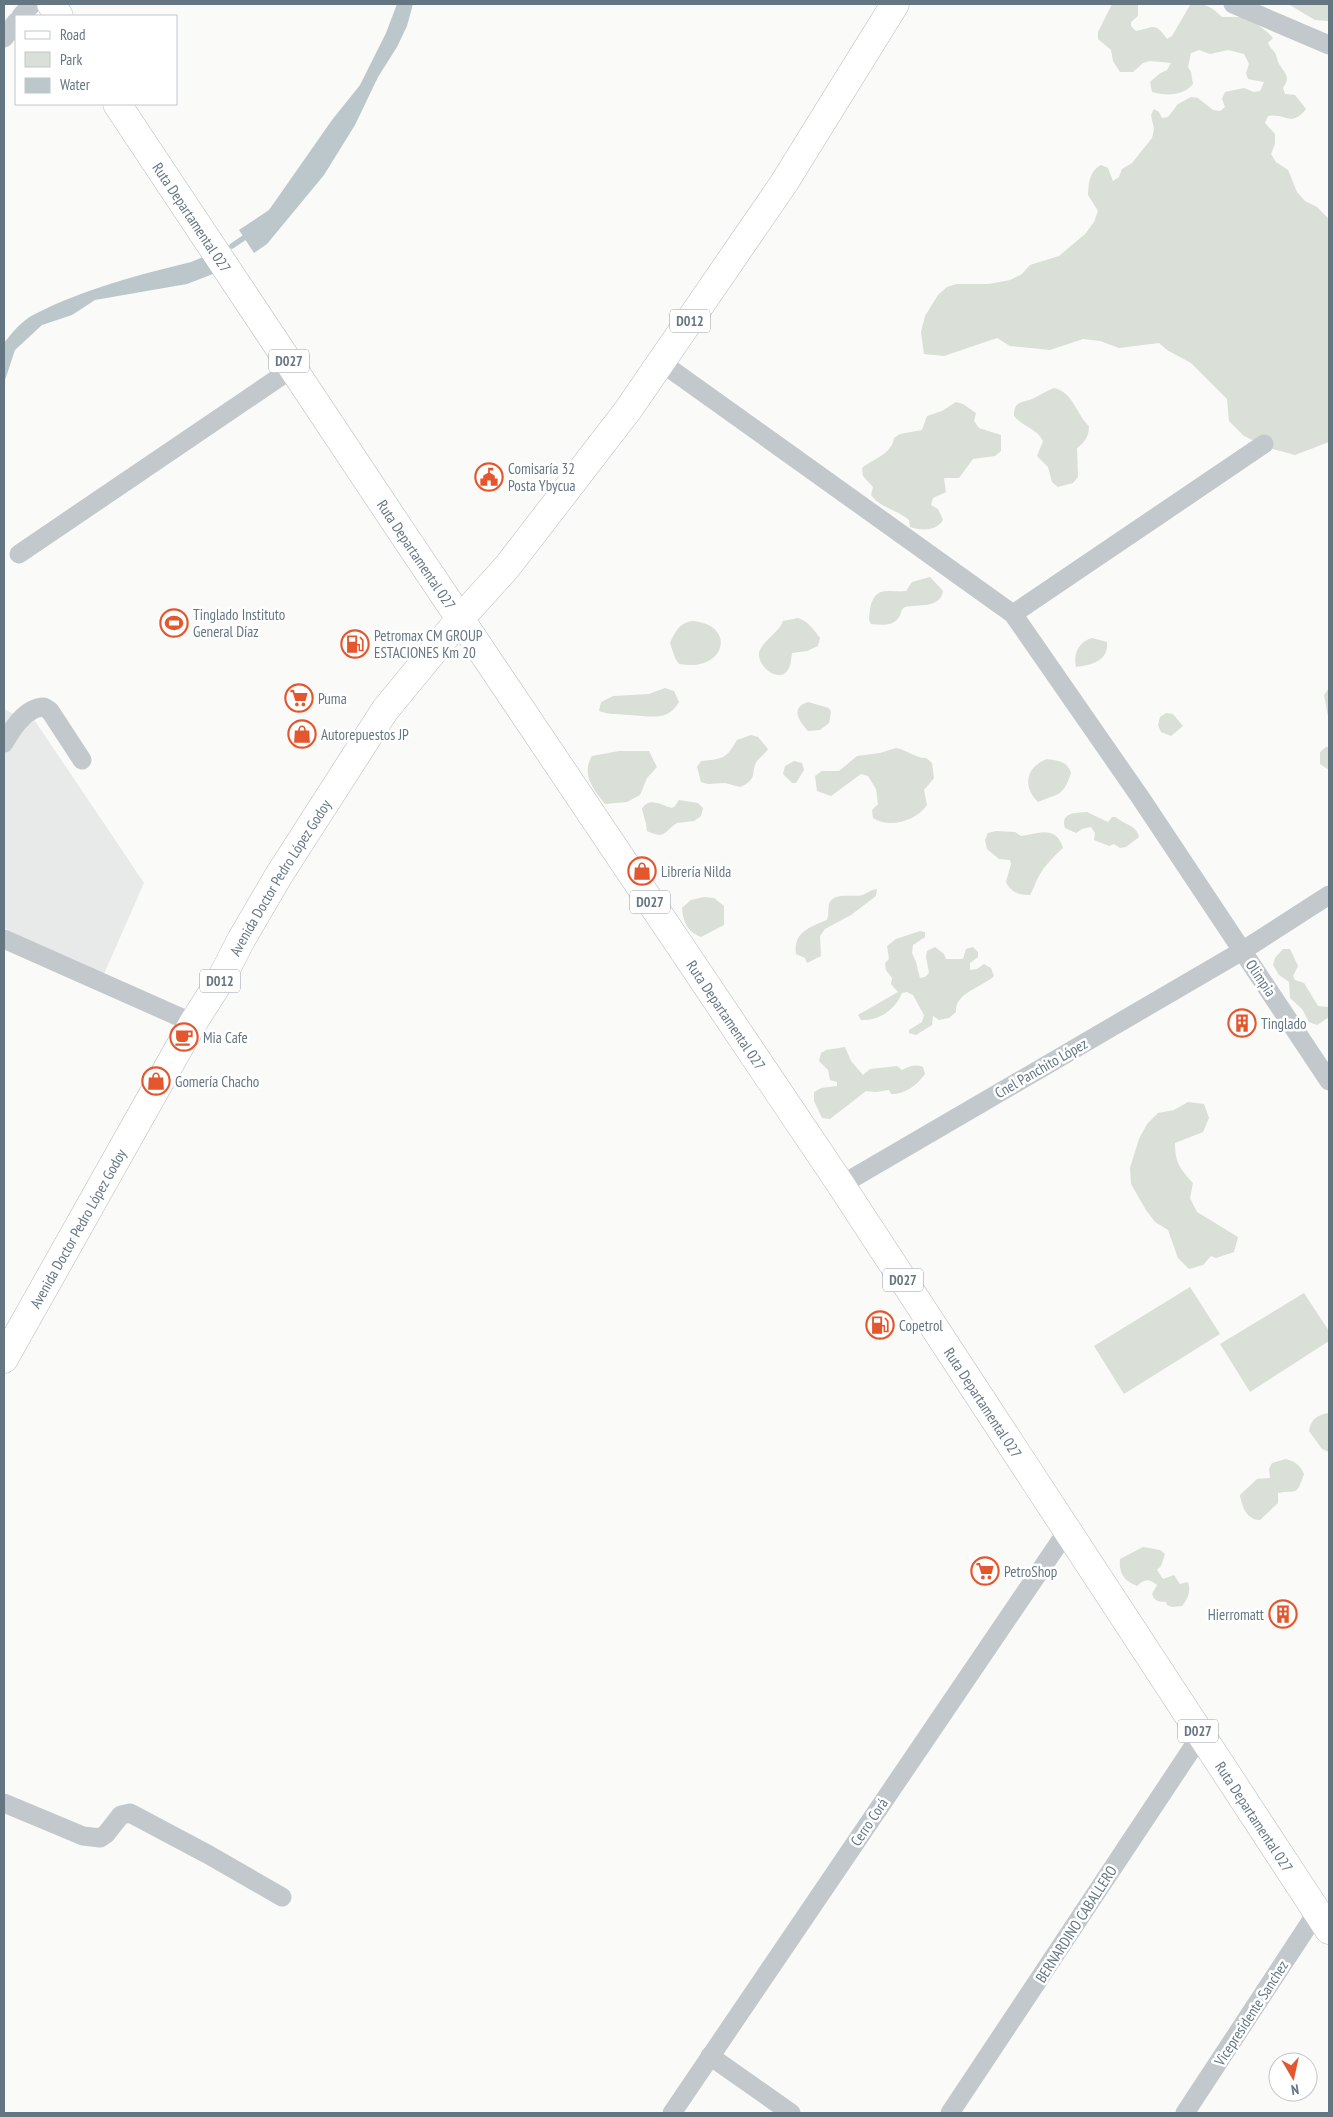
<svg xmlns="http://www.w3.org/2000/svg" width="1333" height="2117" font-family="'PT Sans Narrow',sans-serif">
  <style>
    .built { fill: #e8e9e9 }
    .green { fill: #dadfd7 }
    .water { fill: #bbc7cb }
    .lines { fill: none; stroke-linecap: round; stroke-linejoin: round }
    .stream { stroke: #bbc7cb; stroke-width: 5.5 }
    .primary-casing { stroke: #b5babe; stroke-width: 29 }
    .minor { stroke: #c3c8cc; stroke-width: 19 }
    .primary { stroke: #fff; stroke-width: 28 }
    .labels { text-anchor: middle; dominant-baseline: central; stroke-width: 5; stroke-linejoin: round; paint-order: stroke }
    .shield { fill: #fff; stroke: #939fa8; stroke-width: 1 }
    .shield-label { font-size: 14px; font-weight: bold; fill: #657683 }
    .street-label { font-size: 15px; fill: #657683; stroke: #fff }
    .poi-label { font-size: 15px; fill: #657683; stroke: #fff; text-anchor: start }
  </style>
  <rect width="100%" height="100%" fill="#fafaf8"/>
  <path class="built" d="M 4,709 L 20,717 L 31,715 L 144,883 L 103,976 L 4,928 Z"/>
  <g class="green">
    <path d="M 1112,4 L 1138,4 L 1138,16 L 1131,22 L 1131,26 L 1136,31 C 1154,28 1154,21 1167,39 L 1172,36 L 1190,5 C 1205,2 1212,7 1222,17 L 1248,17 C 1256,25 1266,29 1273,38 L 1268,43 C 1270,48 1272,49 1275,53 C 1277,56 1277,60 1279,64 C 1285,73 1291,77 1283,88 L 1285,94 L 1295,95 L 1306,109 C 1291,128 1286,113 1268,116 L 1265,123 L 1275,134 L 1275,144 L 1271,154 L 1276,162 L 1288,170 L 1297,192 L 1305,201 L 1317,207 L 1329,219 L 1329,442 L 1295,455 L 1269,448 L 1244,436 L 1229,421 L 1227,399 L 1191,363 L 1167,350 L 1159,343 L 1119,348 L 1100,341 L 1083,339 L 1050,350 L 1010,346 L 997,338 L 944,356 L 924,354 L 921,332 L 925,316 L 938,295 L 947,287 L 956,284 L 989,284 L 1010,280 L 1022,274 L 1030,265 L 1059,256 L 1085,234 L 1094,222 L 1098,211 L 1088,195 C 1089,182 1089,172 1101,165 L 1108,168 L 1113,181 L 1119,177 L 1122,169 L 1132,163 L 1152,138 L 1154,129 L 1151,115 L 1154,109 L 1159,112 L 1162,118 L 1168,117 L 1178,104 L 1191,97 L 1198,98 L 1213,110 L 1220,111 L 1225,107 L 1222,99 L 1225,92 L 1244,88 L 1254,92 L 1260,91 L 1264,82 L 1248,79 L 1246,73 L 1249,64 L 1244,54 L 1228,50 L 1210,54 L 1199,50 L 1191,53 L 1188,67 L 1191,72 L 1193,84 C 1183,96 1167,96 1152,92 L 1150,82 L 1159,74 L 1167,70 L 1171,63 L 1150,61 L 1143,63 L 1133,72 L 1120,72 L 1113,61 L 1111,50 L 1098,39 L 1098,32 Z"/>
    <path d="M 1288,4 L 1329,4 L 1329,21 L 1315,20 Z"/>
    <path d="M 1054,388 C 1074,393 1076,414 1089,426 C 1089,436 1085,442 1077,448 L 1078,477 L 1073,483 L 1058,487 L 1052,482 L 1048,467 L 1037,456 L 1043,441 C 1037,428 1023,427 1014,416 C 1014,402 1020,403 1032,399 C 1039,396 1046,391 1054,388 Z"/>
    <path d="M 956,402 L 963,404 L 976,413 L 974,421 L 979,428 L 1001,435 L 1001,451 L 995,456 L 973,459 L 959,478 L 944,478 L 946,492 L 933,498 L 931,505 L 938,509 L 943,520 C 936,531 922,531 910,527 L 909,520 C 898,510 880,508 871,495 L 873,487 L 863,476 L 862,468 C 873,459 892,454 894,438 L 900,434 L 922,430 L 927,416 L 942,411 Z"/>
    <path d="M 930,577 L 943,591 C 940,609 918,604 905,607 C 900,610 902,613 899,617 C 892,627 882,625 871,624 L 869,620 C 870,607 871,590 889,591 C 895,591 900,592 906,591 L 912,582 Z"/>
    <path d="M 798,618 C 808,621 814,630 820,638 L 818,646 L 807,651 L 792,653 C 791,658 791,664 789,668 C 781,685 759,668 759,655 C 758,644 780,632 783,621 Z"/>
    <path d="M 692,621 C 737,624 727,673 679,664 L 675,658 L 670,643 C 675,632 679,623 692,621 Z"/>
    <path d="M 1092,638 L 1107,642 C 1109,661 1091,665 1076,667 C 1073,653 1079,642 1092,638 Z"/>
    <path d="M 665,688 L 674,691 L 679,702 C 668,722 650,716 630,715 C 619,714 610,715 599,711 L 601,702 L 613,696 L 649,694 Z"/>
    <path d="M 1329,688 L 1329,722 L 1324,695 Z"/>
    <path d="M 808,702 L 829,708 L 831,712 L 829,723 L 820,730 L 808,731 C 800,722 789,708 808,702 Z"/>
    <path d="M 1166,713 L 1173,714 L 1183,726 L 1171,736 L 1161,732 L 1158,725 L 1160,717 Z"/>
    <path d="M 751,735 L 758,737 L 768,749 C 765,754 760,757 757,761 C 750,772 759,779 740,787 L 725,783 L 708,784 L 701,782 L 697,767 L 701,761 C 723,759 726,759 737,740 Z"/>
    <path d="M 1326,747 L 1329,747 L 1329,770 L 1320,764 L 1320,752 Z"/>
    <path d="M 896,748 C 907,750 915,758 926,758 L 932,763 L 934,778 L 924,790 L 927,805 C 916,821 889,829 873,818 L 872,810 L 878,804 L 876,789 L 868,776 L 861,774 L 831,796 L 817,791 L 815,776 L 822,771 L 839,771 L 857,756 L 880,753 Z"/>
    <path d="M 619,751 L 649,751 L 657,767 L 647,778 L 640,795 L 627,802 L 605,804 C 593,789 581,774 592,756 Z"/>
    <path d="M 1047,759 C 1059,761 1067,761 1071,773 C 1063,797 1059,793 1038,802 C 1022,786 1026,767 1047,759 Z"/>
    <path d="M 794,761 L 802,763 L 804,770 L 796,783 L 792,783 L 783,774 L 785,766 Z"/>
    <path d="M 679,800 L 698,803 L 703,808 L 701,816 L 694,821 L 677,823 C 664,831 666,840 647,831 L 646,824 L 642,809 C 649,796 661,805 672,808 L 675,806 Z"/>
    <path d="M 1087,812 L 1108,822 L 1112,817 L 1116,817 C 1124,825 1137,825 1139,837 L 1126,847 L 1120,848 L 1114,844 L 1109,846 L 1094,840 L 1095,833 L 1091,827 L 1082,829 L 1076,833 L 1065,828 C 1060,812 1076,813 1087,812 Z"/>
    <path d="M 996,831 L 1015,832 L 1021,836 C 1039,833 1056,825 1063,848 C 1054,856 1045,865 1039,876 C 1035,882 1034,889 1030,895 C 1018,895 1011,892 1006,882 L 1011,864 L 1010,860 L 999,859 L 987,849 L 985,840 L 988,833 Z"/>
    <path d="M 877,889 L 876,896 L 851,915 L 825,929 L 820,936 L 821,956 L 807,963 L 805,958 L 796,954 C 793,932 810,927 827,920 C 829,915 828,909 829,904 C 834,891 853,898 862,895 C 868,893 870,890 877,889 Z"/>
    <path d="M 704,897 L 714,898 L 724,906 L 724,925 L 701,937 C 687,932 683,921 682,908 L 691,900 Z"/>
    <path d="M 920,931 L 925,932 L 925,937 L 913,945 L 912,953 L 916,962 L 920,978 L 925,977 L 929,973 L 926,957 L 927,951 L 935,947 L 944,954 L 946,959 L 963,959 L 966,949 L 973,947 L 978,952 L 978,957 L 970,963 L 970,970 L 977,969 L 984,964 L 991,968 L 994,976 C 983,987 954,993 956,1012 L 949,1018 L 939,1020 L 933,1016 L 932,1025 L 916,1035 L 909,1033 L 909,1030 L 922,1022 L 924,1015 L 913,995 L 907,992 L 902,993 C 895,1010 879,1021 861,1020 L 858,1015 L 898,992 L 891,984 L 892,978 L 886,970 L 885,963 L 889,959 L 887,946 L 896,939 Z"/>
    <path d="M 1283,949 L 1290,949 L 1298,966 L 1293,976 L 1295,980 L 1304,983 L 1318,1006 L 1329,1007 L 1329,1017 L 1317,1025 L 1309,1022 L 1302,1009 L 1290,998 L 1289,982 L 1279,975 L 1273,965 L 1275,958 Z"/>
    <path d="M 845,1047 L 851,1061 L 863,1075 L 870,1069 L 897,1066 L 902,1070 C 910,1066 914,1064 923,1067 L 925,1074 C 916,1086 906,1094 891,1094 L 889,1090 L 876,1092 L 866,1091 L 830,1119 L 822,1118 L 814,1101 L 814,1092 L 821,1088 L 837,1086 L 837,1082 L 830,1080 L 828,1070 L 819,1061 L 821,1053 L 826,1050 Z"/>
    <path d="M 1188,1102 L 1204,1104 L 1209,1118 L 1203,1132 L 1175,1143 C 1175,1162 1180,1169 1193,1183 L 1190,1198 L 1197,1212 L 1238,1237 L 1234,1252 L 1216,1258 L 1211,1256 L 1203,1265 L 1189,1269 L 1178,1258 L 1168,1230 L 1155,1222 L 1146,1210 L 1131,1184 L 1130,1168 L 1139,1139 L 1147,1124 L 1158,1113 L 1174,1110 Z"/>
    <path d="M 1190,1287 L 1220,1334 L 1124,1394 L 1094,1346 Z"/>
    <path d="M 1304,1293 L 1329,1331 L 1329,1341 L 1250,1392 L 1220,1344 Z"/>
    <path d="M 1329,1413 L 1329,1452 L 1322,1449 L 1309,1431 C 1311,1419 1317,1415 1329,1413 Z"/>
    <path d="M 1286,1459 C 1296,1462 1300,1465 1304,1474 C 1296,1498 1296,1489 1278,1493 L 1278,1503 L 1260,1520 C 1247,1520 1242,1507 1240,1495 L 1257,1479 L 1270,1478 L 1269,1469 L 1272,1463 Z"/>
    <path d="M 1143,1547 L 1160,1550 L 1165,1554 L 1161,1566 L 1157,1570 L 1163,1579 L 1174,1575 L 1180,1584 L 1188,1582 C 1191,1591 1188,1599 1182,1606 L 1172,1607 L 1167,1605 L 1166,1602 C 1158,1601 1155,1602 1152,1594 L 1157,1585 C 1149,1578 1144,1579 1137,1586 C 1123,1580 1119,1573 1120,1559 Z"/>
  </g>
  <g class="water">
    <path d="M 397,4 L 413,4 L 407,26 L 397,47 L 378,77 L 355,125 L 324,175 L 267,244 L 254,253 L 239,230 L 269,210 L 332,120 L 360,85 L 386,33 Z"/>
    <path d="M 203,257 L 213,274 L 187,284 L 95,300 L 72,315 L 42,325 L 15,350 L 4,383 L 4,343 C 12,333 22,320 35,314 C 84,289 138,275 191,262 Z"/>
  </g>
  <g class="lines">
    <path class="stream" d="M 232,246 L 251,233"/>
    <g class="primary-casing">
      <g id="primary">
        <path d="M 51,4 L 59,16"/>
        <path id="s1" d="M 117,104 L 399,528 L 841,1185 L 1329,1930"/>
        <path id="s2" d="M 4,1359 L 193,1023 L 221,979 L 241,940 L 279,875 L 385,710 L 460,619 L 507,567 L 628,410 L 784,183 L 895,4"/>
      </g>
    </g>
    <g class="minor">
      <path d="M 1233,4 L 1329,45"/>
      <path d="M 21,16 L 32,4"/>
      <path d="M 4,38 L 16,22"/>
      <path d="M 662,363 L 1013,614 L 1140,797 L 1329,1081"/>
      <path d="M 19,554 L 293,368"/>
      <path d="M 1013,614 L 1264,444"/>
      <path d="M 4,743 C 12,729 26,707 44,707 L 50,711 L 82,760"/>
      <path d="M 4,939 L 193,1023"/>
      <path d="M 841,1185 L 1242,951 L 1329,895"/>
      <path d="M 4,1803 L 83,1836 L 100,1838 L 106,1834 L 121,1815 L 130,1813 L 209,1855 L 282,1897"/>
      <path d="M 710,2056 L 791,2113"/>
      <path d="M 672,2113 L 1067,1531"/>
      <path d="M 950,2113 L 1201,1735"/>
      <path d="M 1185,2113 L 1317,1912"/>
    </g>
    <use href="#primary" class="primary"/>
  </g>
  <defs>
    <g id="civic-ring" transform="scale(1.4375)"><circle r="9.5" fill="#fff" stroke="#e4572e" stroke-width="1.5"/><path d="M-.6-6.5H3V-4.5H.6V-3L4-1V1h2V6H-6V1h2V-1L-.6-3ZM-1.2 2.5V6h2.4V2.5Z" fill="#e4572e"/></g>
    <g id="stadium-ring" transform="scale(1.4375)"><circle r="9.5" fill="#fff" stroke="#e4572e" stroke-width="1.5"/><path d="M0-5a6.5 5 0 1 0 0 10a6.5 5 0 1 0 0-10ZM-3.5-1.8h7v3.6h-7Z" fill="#e4572e"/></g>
    <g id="fuel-ring" transform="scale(1.4375)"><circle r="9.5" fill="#fff" stroke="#e4572e" stroke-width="1.5"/><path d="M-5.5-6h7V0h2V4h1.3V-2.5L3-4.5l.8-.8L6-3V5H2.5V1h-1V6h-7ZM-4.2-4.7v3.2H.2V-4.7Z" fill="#e4572e"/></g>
    <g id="supermarket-ring" transform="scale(1.4375)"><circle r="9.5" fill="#fff" stroke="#e4572e" stroke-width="1.5"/><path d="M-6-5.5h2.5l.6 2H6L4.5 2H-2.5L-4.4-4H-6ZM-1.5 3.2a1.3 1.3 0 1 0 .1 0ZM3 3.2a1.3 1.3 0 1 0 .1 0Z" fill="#e4572e"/></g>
    <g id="shop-ring" transform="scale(1.4375)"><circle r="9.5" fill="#fff" stroke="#e4572e" stroke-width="1.5"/><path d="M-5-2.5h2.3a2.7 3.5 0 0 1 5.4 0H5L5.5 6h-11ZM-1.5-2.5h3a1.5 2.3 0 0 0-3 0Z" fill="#e4572e"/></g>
    <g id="building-ring" transform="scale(1.4375)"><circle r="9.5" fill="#fff" stroke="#e4572e" stroke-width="1.5"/><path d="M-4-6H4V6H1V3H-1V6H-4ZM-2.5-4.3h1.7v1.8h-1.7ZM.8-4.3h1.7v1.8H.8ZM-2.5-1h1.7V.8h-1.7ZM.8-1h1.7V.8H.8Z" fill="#e4572e"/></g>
    <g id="cafe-ring" transform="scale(1.4375)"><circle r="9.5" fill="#fff" stroke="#e4572e" stroke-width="1.5"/><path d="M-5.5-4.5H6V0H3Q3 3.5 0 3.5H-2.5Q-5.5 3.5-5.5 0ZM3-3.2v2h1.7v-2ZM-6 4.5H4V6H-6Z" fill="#e4572e"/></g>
  </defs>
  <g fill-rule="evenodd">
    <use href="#civic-ring" x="489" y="477"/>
    <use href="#stadium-ring" x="174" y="623"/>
    <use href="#fuel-ring" x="355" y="644"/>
    <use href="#supermarket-ring" x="299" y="698"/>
    <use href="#shop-ring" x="302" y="734"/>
    <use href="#shop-ring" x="642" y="871"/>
    <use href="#building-ring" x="1242" y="1023"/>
    <use href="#cafe-ring" x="184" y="1037"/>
    <use href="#shop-ring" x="156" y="1081"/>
    <use href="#fuel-ring" x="880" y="1325"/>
    <use href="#supermarket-ring" x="985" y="1571"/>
    <use href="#building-ring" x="1283" y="1614"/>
  </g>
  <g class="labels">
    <g class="shield">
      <rect x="670" y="309.5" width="40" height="23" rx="4"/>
      <rect x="269" y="349.5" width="40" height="23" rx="4"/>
      <rect x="630" y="890.5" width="40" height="23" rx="4"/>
      <rect x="200" y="969.5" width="40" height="23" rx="4"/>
      <rect x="883" y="1268.5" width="40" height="23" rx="4"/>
      <rect x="1178" y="1719.5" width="40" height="23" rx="4"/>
    </g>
    <g class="shield-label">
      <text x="690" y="321">D012</text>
      <text x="289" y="361">D027</text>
      <text x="650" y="902">D027</text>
      <text x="220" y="981">D012</text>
      <text x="903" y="1280">D027</text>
      <text x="1198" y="1731">D027</text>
    </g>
    <g class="street-label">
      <text stroke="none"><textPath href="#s1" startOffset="136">Ruta Departamental 027</textPath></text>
      <text stroke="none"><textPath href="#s1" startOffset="541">Ruta Departamental 027</textPath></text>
      <text stroke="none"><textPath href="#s2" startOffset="555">Avenida Doctor Pedro López Godoy</textPath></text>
      <text transform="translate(1261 978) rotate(56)">Olimpia</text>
      <text stroke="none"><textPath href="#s1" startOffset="1096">Ruta Departamental 027</textPath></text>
      <text transform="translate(1041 1068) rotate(-30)">Cnel Panchito López</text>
      <text stroke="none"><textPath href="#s2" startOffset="150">Avenida Doctor Pedro López Godoy</textPath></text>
      <text stroke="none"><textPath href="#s1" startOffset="1561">Ruta Departamental 027</textPath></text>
      <text stroke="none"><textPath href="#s1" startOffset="2056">Ruta Departamental 027</textPath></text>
      <text transform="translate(869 1822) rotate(-56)">Cerro Corá</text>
      <text transform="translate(1076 1924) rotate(-57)">BERNARDINO CABALLERO</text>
      <text transform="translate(1251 2013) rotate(-57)">Vicepresidente Sanchez</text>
    </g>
    <g class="poi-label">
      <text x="508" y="468">Comisaría 32<tspan x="508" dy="17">Posta Ybycua</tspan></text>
      <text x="193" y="614">Tinglado Instituto<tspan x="193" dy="17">General Díaz</tspan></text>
      <text x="374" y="635">Petromax CM GROUP<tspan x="374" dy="17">ESTACIONES Km 20</tspan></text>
      <text x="318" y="698">Puma</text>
      <text x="321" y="734">Autorepuestos JP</text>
      <text x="661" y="871">Librería Nilda</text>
      <text x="1261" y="1023">Tinglado</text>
      <text x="203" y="1037">Mia Cafe</text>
      <text x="175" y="1081">Gomería Chacho</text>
      <text x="899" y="1325">Copetrol</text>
      <text x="1004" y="1571">PetroShop</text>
      <text x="1264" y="1614" text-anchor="end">Hierromatt</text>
    </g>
  </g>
  <rect width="1333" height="2117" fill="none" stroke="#657683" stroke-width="10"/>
  <rect x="15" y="15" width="162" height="90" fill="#ffffff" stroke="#c1c8cd"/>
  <rect x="25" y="31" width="25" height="8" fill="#ffffff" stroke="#c1c8cd"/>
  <text x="60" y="40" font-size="15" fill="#657683">Road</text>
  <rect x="25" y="52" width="25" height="15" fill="#dadfd7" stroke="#c1c8cd"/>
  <text x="60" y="65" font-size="15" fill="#657683">Park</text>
  <rect x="25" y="78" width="25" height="15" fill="#bbc7cb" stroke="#c1c8cd"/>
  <text x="60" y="90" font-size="15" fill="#657683">Water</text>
  <g transform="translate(1293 2077) rotate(171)"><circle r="24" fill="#ffffff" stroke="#c1c8cd"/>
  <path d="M0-4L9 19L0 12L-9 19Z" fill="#e4572e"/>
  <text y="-8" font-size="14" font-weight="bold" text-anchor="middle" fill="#657683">N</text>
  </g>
</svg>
